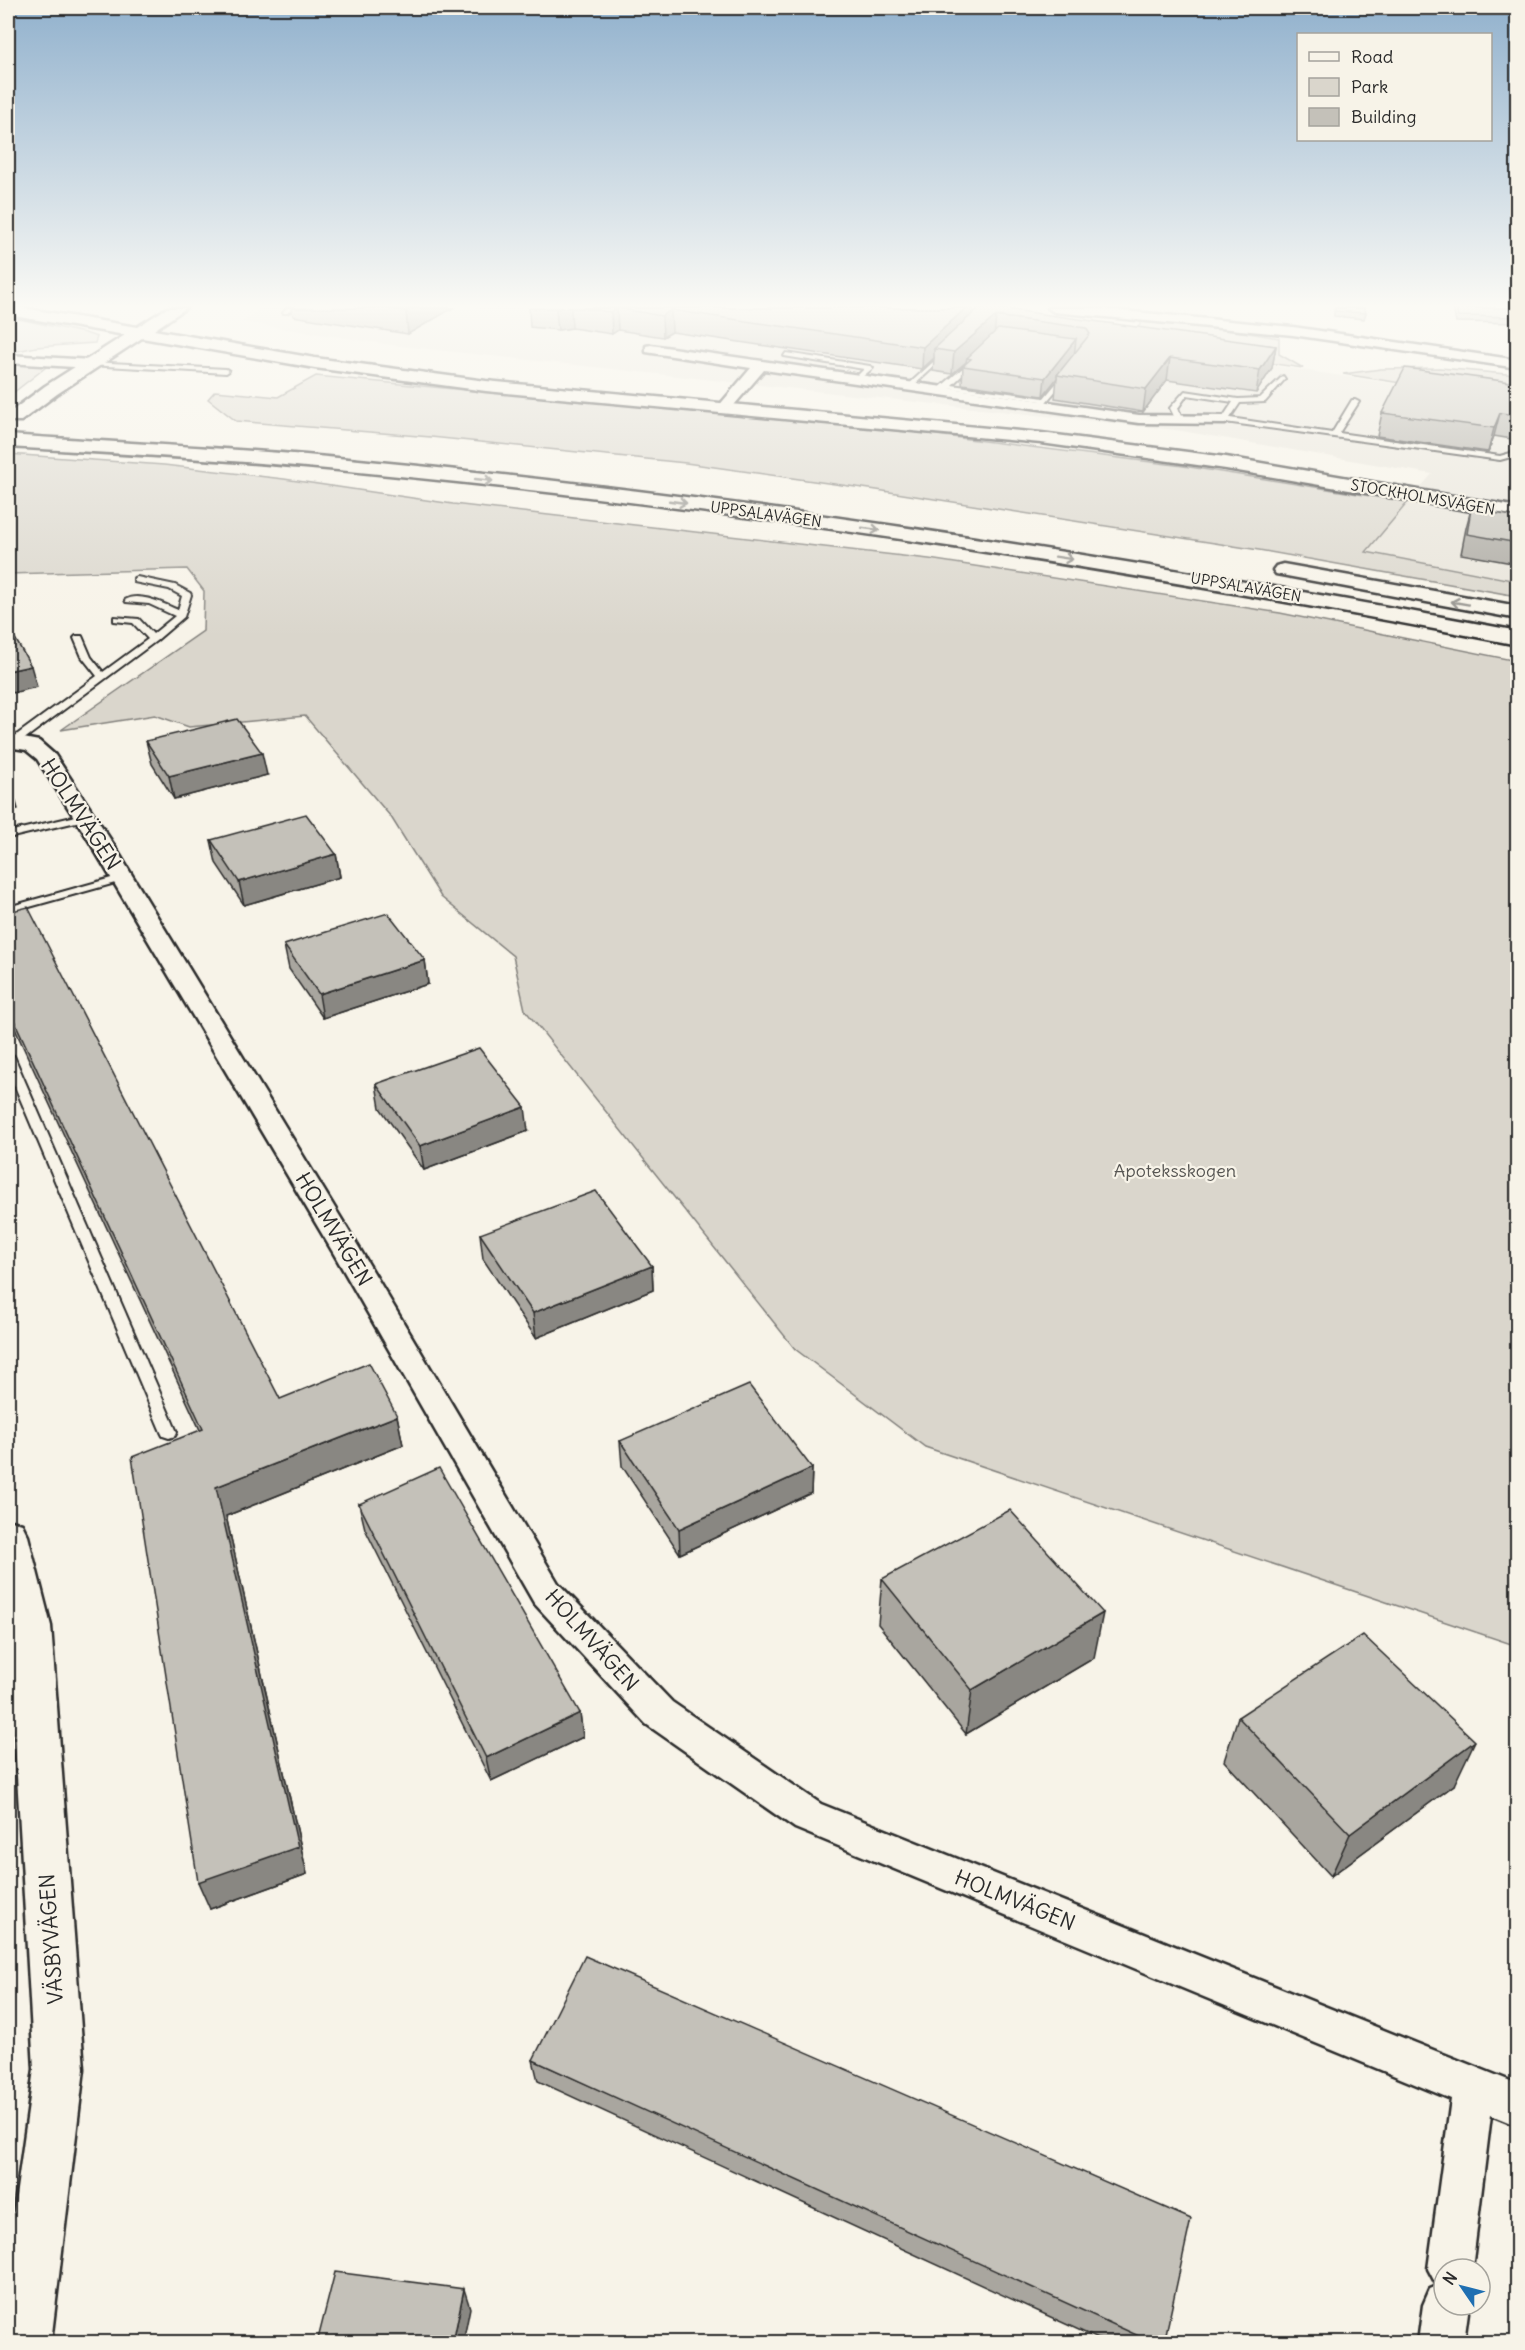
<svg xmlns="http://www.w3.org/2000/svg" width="1525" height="2350" font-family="Delius,sans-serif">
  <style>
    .built { fill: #e8e4da }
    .green { fill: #dad6cc; stroke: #82807c; stroke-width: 1.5 }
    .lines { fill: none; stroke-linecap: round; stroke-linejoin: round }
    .service-casing { stroke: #2b2b2b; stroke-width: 4 }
    .minor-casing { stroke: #2b2b2b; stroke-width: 5 }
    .tertiary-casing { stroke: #2b2b2b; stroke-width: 5 }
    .motorway-casing { stroke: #2b2b2b; stroke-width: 5 }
    .service { fill: #f7f3e8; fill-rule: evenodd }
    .minor { fill: #f7f3e8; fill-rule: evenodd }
    .tertiary { fill: #f7f3e8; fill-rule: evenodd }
    .motorway { fill: #f7f3e8; fill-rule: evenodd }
    .wall { fill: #a9a69f; stroke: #2b2b2b; stroke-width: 1.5 }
    .shaded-wall { fill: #898782; stroke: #2b2b2b; stroke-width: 1.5 }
    .building { fill: #c4c1b9; stroke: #2b2b2b; stroke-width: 1.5 }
    .oneway { stroke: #918f8a }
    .labels { text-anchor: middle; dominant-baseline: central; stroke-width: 4.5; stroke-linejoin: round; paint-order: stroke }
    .far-street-label { font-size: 15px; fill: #2b2b2b; stroke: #f7f3e8 }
    .park-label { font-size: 18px; fill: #575653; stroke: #f7f3e8 }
    .near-street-label { font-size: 21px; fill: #2b2b2b; stroke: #f7f3e8 }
  </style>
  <rect width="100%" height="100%" fill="#f7f3e8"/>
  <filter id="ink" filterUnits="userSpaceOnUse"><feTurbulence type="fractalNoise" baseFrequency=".0167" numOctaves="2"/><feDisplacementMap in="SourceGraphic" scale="12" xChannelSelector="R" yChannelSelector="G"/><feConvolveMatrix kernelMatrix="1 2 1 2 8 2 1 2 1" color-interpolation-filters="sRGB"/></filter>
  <g filter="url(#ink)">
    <path class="built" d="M 261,308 L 908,308 L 1119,343 L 1517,402 L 1517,581 L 1365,552 L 1432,474 L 1176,430 L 391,345 L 242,322 Z"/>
    <g class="green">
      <path d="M 8,317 L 85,333 L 97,337 L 95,343 L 36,347 L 8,353 Z"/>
      <path d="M 1142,322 L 1229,330 L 1279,338 L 1279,354 L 1303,368 L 1113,341 L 1136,330 Z"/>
      <path d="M 8,363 L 50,364 L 13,393 L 13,399 L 8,404 Z"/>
      <path d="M 1440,368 L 1517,375 L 1517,401 L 1343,374 L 1381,369 Z"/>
      <path d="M 316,376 L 920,433 L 1183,466 L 1408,502 L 1366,552 L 1517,581 L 1517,596 L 1259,550 L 877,490 L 686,463 L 431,437 L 236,421 L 208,399 L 215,391 L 278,397 Z"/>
      <path d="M 8,454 L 164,465 L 284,479 L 453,504 L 929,559 L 1280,613 L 1517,661 L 1517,1646 L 925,1447 L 795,1349 L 525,1010 L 513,956 L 441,897 L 391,817 L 305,716 L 189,727 L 155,715 L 61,730 L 203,631 L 204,591 L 187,569 L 8,574 Z"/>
    </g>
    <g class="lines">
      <g class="service-casing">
        <g id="service">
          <path d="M 287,308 L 294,308 L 287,313 L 283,313 Z"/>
          <path d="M 786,353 L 870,366 L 873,368 L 857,381 L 854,379 L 864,369 L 784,356 Z"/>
          <path d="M 943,353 L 948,354 L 911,388 L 907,388 L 907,386 Z"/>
          <path d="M 977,356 L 979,359 L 952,385 L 1044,398 L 1065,373 L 1070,374 L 1041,408 L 1037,406 L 1041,401 L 948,388 L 944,393 L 938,393 L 938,389 Z"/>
          <path d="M 91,362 L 226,369 L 229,371 L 226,373 L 89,365 Z"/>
          <path d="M 1283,376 L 1285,379 L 1265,402 L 1240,403 L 1230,418 L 1332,433 L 1352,400 L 1355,400 L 1359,402 L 1339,433 L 1500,456 L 1518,451 L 1518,455 L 1500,460 L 1225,422 L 1221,420 L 1233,402 L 1187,395 L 1178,408 L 1183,422 L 1177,422 L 1170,408 L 1185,391 L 1238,399 L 1260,398 Z"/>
          <path d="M 137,577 L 175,585 L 190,593 L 191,595 L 184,617 L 156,641 L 19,743 L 11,743 L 11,739 L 97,676 L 82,657 L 74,638 L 76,636 L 82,636 L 91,657 L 103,672 L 148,639 L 133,623 L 114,621 L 114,617 L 139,619 L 153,634 L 175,616 L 149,604 L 126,602 L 125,600 C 139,591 164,604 178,610 L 182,596 L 169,589 L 134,582 L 134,578 Z"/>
          <path d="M 85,814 L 89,815 L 89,819 L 8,838 L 8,832 Z"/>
          <path d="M 122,875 L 126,876 L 126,880 L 8,913 L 8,907 Z"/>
          <path d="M 8,1052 L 14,1056 L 177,1432 L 175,1436 L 169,1438 L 163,1436 L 161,1432 L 8,1070 Z"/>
        </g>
      </g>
      <g class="minor-casing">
        <g id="minor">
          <path d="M 1048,308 L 1093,308 L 1293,327 L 1518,360 L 1518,368 L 1293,335 L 1054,312 Z"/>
          <path d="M 651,345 L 1139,415 L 1225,416 L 1232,420 L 1225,424 L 1139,423 L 764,370 L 729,411 L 724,412 L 717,408 L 751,368 L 646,352 L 646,346 Z"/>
          <path d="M 8,355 L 91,360 L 98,364 L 91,368 L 8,363 Z"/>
          <path d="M 8,735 L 39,741 L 55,755 L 110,839 L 358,1246 L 558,1583 L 672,1702 L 821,1804 L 1518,2084 L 1518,2126 L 1491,2115 L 1472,2269 L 1444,2269 L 1444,2305 L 1469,2305 L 1464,2342 L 1418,2342 L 1423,2305 L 1430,2289 L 1437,2286 L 1428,2269 L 1451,2099 L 795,1828 L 646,1724 L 534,1603 L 334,1254 L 88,839 L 37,759 L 26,750 L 8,747 Z"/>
        </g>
      </g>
      <g class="tertiary-casing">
        <g id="tertiary">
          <path d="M 8,308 L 23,308 L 137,327 L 167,308 L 186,308 L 154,330 L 315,358 L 486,381 L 1041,433 L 1226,457 L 1518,507 L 1518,519 L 1226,469 L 1041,443 L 486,391 L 315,368 L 142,338 L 57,394 L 21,421 L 9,421 L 9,413 L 45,386 L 125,335 L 8,315 Z"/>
          <path d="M 8,1520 L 22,1524 L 28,1536 L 51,1626 L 84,2069 L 51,2342 L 8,2342 L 8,2253 L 34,2069 L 8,1620 Z"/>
        </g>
      </g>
      <g class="motorway-casing">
        <g id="motorway">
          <path d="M 8,435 C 107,442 207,447 306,455 C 713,492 1116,556 1518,631 L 1518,645 C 1116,568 713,504 306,467 C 207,458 107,453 8,447 Z"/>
          <path d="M 1283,564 L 1518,606 L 1518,619 L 1276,574 L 1273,570 L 1276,566 Z"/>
        </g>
      </g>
      <use href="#service" class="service"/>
      <use href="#minor" class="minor"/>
      <use href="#tertiary" class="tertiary"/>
      <use href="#motorway" class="motorway"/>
    </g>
    <g class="wall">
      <path d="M 291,308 L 453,308 L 408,334 L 293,316 Z"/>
      <path d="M 529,308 L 973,308 L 972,314 L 1276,346 L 1272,368 L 1256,393 L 1167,380 L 1143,412 L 1055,398 L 1057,378 L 1043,396 L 962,384 L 963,366 L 966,364 L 966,362 L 952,374 L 933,371 L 934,358 L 922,369 L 672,332 L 663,337 L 618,330 L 612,334 L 572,328 L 558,330 L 530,327 Z"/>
      <path d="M 1334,308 L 1364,308 L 1366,313 L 1364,319 L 1334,316 Z"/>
      <path d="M 1453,308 L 1518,308 L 1518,323 L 1456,322 Z"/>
      <path d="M 1518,383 L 1518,440 L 1494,436 L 1488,452 L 1377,436 L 1382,413 Z"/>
      <path d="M 1471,509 L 1518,517 L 1518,564 L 1461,554 L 1466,528 Z"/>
      <path d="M 146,741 L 267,775 L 174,799 L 152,764 Z"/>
      <path d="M 211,840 L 336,854 L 340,877 L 244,905 L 216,863 Z"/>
      <path d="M 8,912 L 280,1399 L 397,1416 L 403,1445 L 226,1516 L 307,1874 L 210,1909 L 200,1430 L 8,1014 Z"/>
      <path d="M 284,945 L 425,960 L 428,984 L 323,1018 L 289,969 Z"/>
      <path d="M 376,1084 L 528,1131 L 424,1170 L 380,1108 Z"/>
      <path d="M 480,1234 L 652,1266 L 653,1290 L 536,1338 L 483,1259 Z"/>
      <path d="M 620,1441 L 812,1468 L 811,1493 L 680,1554 L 622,1466 Z"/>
      <path d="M 359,1504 L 580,1713 L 583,1737 L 491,1781 L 365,1529 Z"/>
      <path d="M 882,1579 L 1094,1658 L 966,1734 L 878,1624 Z"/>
      <path d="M 1238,1717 L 1454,1785 L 1331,1876 L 1224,1761 Z"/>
      <path d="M 533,2060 L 1164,2343 L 1107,2343 L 538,2081 Z"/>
    </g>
    <g class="shaded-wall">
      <path d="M 412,308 L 453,308 L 408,334 L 406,311 Z"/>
      <path d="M 561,308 L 571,308 L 572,328 L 558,330 L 556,309 Z"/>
      <path d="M 617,308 L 618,330 L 612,334 L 611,312 Z"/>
      <path d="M 966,308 L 973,308 L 971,323 L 934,349 L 934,358 L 922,369 L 923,347 Z"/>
      <path d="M 671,310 L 672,332 L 663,337 L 662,316 Z"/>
      <path d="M 996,316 L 994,338 L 967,358 L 966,362 L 952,374 L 954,352 Z"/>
      <path d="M 1076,339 L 1074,357 L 1057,375 L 1057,378 L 1043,396 L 1045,378 Z"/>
      <path d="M 1276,346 L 1272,368 L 1256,393 L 1260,370 Z"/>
      <path d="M 1170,358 L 1167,380 L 1143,412 L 1146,389 Z"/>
      <path d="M 1500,413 L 1494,436 L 1488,452 L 1494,428 Z"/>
      <path d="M 31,666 L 37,687 L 8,694 L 8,671 Z"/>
      <path d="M 262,753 L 267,775 L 174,799 L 169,776 Z"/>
      <path d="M 8,775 L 18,809 L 8,811 Z"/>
      <path d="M 336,854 L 340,877 L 244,905 L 239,882 Z"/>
      <path d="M 425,960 L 428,984 L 323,1018 L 319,994 Z"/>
      <path d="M 525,1107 L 528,1131 L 424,1170 L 420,1146 Z"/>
      <path d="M 652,1266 L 653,1290 L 536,1338 L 533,1313 Z"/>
      <path d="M 397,1416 L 403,1445 L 226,1516 L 307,1874 L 210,1909 L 198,1882 L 216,1487 Z"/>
      <path d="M 812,1468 L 811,1493 L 680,1554 L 679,1529 Z"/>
      <path d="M 1103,1613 L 1094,1658 L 966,1734 L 972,1690 Z"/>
      <path d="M 580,1713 L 583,1737 L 491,1781 L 486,1758 Z"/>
      <path d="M 1475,1741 L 1454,1785 L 1331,1876 L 1350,1834 Z"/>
      <path d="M 464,2289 L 470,2308 L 463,2343 L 453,2343 Z"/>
    </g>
    <g class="building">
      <path d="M 381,308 L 412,308 L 406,311 Z"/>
      <path d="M 581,308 L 966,308 L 923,347 L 671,310 L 662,316 L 617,308 L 611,312 Z"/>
      <path d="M 979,308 L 998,308 L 1276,346 L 1260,370 L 1170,358 L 1146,389 L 1057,375 L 1090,334 L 1086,328 L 996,316 L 954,352 L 934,349 Z"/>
      <path d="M 1335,308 L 1364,308 L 1366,313 L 1335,311 Z"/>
      <path d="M 1456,308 L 1518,308 L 1518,317 L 1458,316 Z"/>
      <path d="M 998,329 L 1076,339 L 1045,378 L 963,366 L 971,359 L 967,358 Z"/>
      <path d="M 1405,368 L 1518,383 L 1518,415 L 1500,413 L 1494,428 L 1382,413 Z"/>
      <path d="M 1471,509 L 1518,517 L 1518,543 L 1467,534 Z"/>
      <path d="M 13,635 L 31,666 L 8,671 L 8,636 Z"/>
      <path d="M 237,719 L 262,753 L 169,776 L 146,741 Z"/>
      <path d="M 306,814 L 336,854 L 239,882 L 211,840 Z"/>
      <path d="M 28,907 L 280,1399 L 369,1363 L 397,1416 L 216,1487 L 298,1847 L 198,1882 L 132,1457 L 203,1429 L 8,1007 L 8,912 Z"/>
      <path d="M 388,913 L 425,960 L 319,994 L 284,945 Z"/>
      <path d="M 479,1048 L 525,1107 L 420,1146 L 376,1084 Z"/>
      <path d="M 596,1191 L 652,1266 L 533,1313 L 480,1234 Z"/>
      <path d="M 749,1385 L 812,1468 L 679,1529 L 620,1441 Z"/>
      <path d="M 439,1468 L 580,1713 L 486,1758 L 359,1504 Z"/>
      <path d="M 1010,1510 L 1103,1613 L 972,1690 L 882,1579 Z"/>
      <path d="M 1363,1635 L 1475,1741 L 1350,1834 L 1238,1717 Z"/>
      <path d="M 585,1956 L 1191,2219 L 1164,2343 L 1154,2343 L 533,2060 Z"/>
      <path d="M 335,2272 L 464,2289 L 453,2343 L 317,2343 Z"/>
    </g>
    <defs><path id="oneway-shaft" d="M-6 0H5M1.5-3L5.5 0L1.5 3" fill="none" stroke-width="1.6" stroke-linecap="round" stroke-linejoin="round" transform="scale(1.5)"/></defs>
    <g class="oneway">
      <use href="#oneway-shaft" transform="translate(484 480) rotate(6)"/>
      <use href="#oneway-shaft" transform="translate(678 502) rotate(8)"/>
      <use href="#oneway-shaft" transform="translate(871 529) rotate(8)"/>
      <use href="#oneway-shaft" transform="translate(1064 558) rotate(9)"/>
      <use href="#oneway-shaft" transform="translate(1460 603) rotate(-170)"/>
    </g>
  </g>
  <linearGradient id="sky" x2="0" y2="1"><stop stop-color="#91b1cd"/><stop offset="0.48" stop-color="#fbfaf5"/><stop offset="1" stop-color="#fbfaf5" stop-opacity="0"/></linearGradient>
  <rect width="1525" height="637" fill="url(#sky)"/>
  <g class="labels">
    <g class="far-street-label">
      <text transform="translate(1423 497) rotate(10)">STOCKHOLMSVÄGEN</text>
      <text transform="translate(766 514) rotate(8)">UPPSALAVÄGEN</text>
      <text transform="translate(1246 587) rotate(10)">UPPSALAVÄGEN</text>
    </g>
    <g class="park-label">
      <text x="1175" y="1170">Apoteksskogen</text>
    </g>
    <g class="near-street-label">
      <text transform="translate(81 814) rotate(57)">HOLMVÄGEN</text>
      <text transform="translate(334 1229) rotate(59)">HOLMVÄGEN</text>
      <text transform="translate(592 1640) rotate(48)">HOLMVÄGEN</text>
      <text transform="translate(1015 1900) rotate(22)">HOLMVÄGEN</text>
      <text transform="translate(51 1939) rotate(-94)">VÄSBYVÄGEN</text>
    </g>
  </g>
  <rect width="1525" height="2350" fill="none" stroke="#f7f3e8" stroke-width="30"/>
  <rect x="15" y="15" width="1495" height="2320" fill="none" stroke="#2b2b2b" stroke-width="2" filter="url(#ink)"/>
  <rect x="1297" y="33" width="195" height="108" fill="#f7f3e8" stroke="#a5a39c" stroke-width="1.5"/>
  <rect x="1309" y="52" width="30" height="9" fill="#f7f3e8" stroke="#a5a39c" stroke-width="1.5"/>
  <text x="1351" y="63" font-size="18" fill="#2b2b2b">Road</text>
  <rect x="1309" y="78" width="30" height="18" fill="#dad6cc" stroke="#a5a39c" stroke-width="1.5"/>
  <text x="1351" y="93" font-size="18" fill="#2b2b2b">Park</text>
  <rect x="1309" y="108" width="30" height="18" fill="#c4c1b9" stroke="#a5a39c" stroke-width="1.5"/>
  <text x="1351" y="123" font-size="18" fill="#2b2b2b">Building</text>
  <g transform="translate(1462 2287) rotate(305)"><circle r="28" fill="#f7f3e8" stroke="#a5a39c" stroke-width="1.5"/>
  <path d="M0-4.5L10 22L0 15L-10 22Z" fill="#1f6fb2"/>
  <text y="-9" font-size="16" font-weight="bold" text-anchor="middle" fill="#2b2b2b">N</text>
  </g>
</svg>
